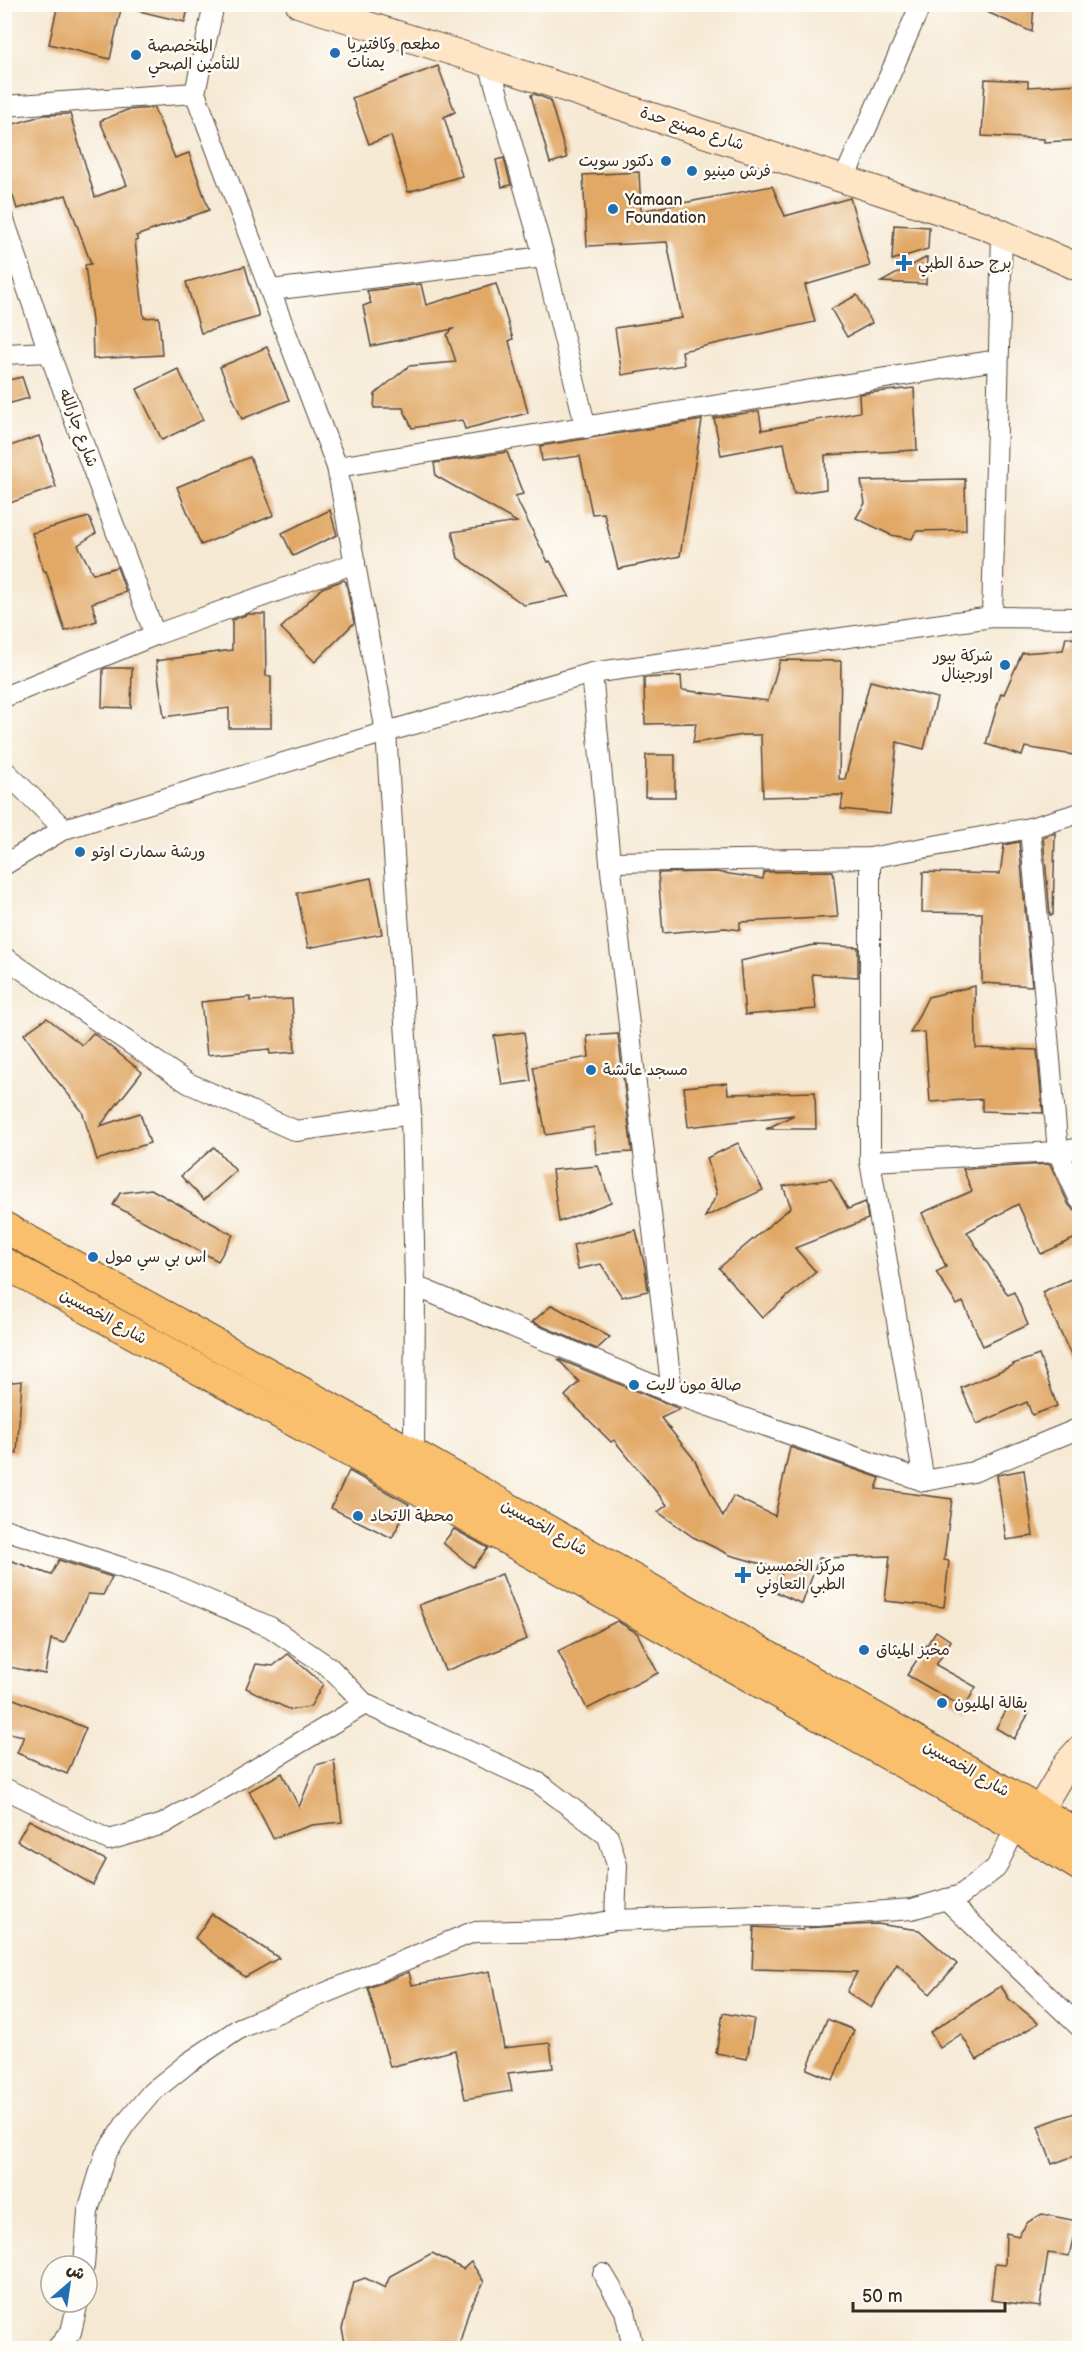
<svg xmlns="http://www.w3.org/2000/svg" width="1084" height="2353" font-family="'Balsamiq Sans','Playpen Sans Arabic',sans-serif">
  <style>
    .building { fill: #e1a866 }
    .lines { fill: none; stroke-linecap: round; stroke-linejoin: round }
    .street-casing { stroke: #574739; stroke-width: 22 }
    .secondary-casing { stroke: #574739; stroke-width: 29 }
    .primary-casing { stroke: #574739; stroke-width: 32 }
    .street { stroke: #fff; stroke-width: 20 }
    .secondary { stroke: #fde5c5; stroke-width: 27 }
    .primary { stroke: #f9bf6d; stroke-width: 30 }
    .poi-dot { fill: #1f6fb2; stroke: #fdfcf7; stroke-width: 2 }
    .labels { text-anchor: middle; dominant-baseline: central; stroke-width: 5; stroke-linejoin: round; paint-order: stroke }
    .poi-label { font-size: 16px; fill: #3b2a1e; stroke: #fdfcf7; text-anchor: start }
    .street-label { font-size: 16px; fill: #3b2a1e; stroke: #fdfcf7 }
  </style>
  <rect width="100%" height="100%" fill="#fdfcf7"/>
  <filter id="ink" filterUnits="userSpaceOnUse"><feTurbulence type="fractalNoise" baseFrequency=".0167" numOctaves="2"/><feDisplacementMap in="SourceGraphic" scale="12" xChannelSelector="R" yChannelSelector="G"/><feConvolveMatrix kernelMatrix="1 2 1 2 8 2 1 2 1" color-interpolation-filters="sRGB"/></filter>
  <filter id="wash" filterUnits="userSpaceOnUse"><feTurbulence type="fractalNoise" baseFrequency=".008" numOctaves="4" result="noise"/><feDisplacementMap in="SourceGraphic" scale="24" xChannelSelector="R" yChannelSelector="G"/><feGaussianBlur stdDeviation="1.35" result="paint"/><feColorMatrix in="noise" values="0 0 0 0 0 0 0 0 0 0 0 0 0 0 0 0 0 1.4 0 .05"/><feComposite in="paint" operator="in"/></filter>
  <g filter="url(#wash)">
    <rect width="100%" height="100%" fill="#f6e9d4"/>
    <g id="blocks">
      <g class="building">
        <path d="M 58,4 L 101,4 L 121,9 L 110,59 L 49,44 Z"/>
        <path d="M 140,4 L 189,4 L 185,22 L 139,11 Z"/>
        <path d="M 969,4 L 1034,4 L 1032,32 Z"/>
        <path d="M 438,66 L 455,112 L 444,117 L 462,176 L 408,192 L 391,136 L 369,144 L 352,98 Z"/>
        <path d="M 985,79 L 1028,81 L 1028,87 L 1080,84 L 1080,140 L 1044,142 L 1044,139 L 982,136 Z"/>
        <path d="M 534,94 L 550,100 L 567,158 L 550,163 L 531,95 Z"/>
        <path d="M 154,108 L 175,158 L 189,153 L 209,210 L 136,236 L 138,240 L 135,241 L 144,318 L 159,317 L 162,355 L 93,359 L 92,321 L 85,265 L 91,264 L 66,195 L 17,209 L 4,167 L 4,127 L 44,115 L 70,114 L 95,197 L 127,185 L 100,121 L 127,110 Z"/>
        <path d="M 504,158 L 511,185 L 502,187 L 496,160 Z"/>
        <path d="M 639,172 L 641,211 L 772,186 L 785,216 L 850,198 L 870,266 L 805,285 L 815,322 L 682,351 L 684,365 L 622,375 L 615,328 L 682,318 L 667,242 L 587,246 L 583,175 Z"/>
        <path d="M 894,225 L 929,227 L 928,249 L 892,260 Z"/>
        <path d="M 927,257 L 926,284 L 881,282 Z"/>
        <path d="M 245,266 L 259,317 L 201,333 L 186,282 Z"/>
        <path d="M 421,284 L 426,305 L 496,284 L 513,339 L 509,341 L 528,413 L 465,429 L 462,420 L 412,428 L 403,408 L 374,408 L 375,394 L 409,366 L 456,362 L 447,335 L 453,329 L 371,346 L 363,306 L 371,303 L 367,291 Z"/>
        <path d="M 857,295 L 872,323 L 847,337 L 831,309 Z"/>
        <path d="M 267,347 L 289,400 L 242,419 L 220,367 Z"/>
        <path d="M 178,369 L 203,420 L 162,440 L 137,389 Z"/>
        <path d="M 22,377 L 29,398 L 4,405 L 4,381 Z"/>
        <path d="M 914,388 L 917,450 L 825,455 L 826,489 L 794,494 L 784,443 L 721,455 L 714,418 L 759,411 L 762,430 L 860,412 L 859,394 Z"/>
        <path d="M 702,420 L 680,556 L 618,569 L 604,513 L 592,514 L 580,456 L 542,461 L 540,446 Z"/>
        <path d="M 39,436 L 56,487 L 4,505 L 4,448 Z"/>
        <path d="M 507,452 L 523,494 L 515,496 L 548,562 L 550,561 L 569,596 L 524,605 L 458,558 L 452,532 L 517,522 L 436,476 L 434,463 Z"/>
        <path d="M 250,457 L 274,515 L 201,545 L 177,487 Z"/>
        <path d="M 965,479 L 966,530 L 916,531 L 912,539 L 891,535 L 856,518 L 865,503 L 861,481 Z"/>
        <path d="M 330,510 L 337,535 L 293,556 L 282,533 Z"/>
        <path d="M 89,517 L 96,533 L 78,545 L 93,574 L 117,567 L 126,592 L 92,603 L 97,621 L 65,631 L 46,571 L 44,572 L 32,533 Z"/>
        <path d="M 344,580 L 346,582 L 354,623 L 315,662 L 281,628 L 322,588 Z"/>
        <path d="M 248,614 L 265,614 L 266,676 L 271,676 L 271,728 L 229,728 L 229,708 L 164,717 L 156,661 L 232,650 L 232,620 Z"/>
        <path d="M 1066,637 L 1080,640 L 1080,756 L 1025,747 L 1022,756 L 986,744 L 1001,693 L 1004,694 L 1022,653 L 1063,650 Z"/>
        <path d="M 780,660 L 841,661 L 839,779 L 845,779 L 870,681 L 937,698 L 924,749 L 897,742 L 890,814 L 841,809 L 843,795 L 763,797 L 761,735 L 743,735 L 693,743 L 696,723 L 645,724 L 644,678 L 681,676 L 682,690 L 768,701 Z"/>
        <path d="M 107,668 L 132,668 L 131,708 L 102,707 L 103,669 Z"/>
        <path d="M 646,755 L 675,755 L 675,797 L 645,797 Z"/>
        <path d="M 1055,833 L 1053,915 L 1050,915 L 1043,837 Z"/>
        <path d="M 1019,842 L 1032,986 L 982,983 L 982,913 L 922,912 L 923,872 L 1000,874 L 1004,845 Z"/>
        <path d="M 833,871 L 838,917 L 740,922 L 740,930 L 725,928 L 663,933 L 658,873 L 716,872 L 763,879 L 764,872 Z"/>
        <path d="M 371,878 L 382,934 L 308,948 L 297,893 Z"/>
        <path d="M 814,945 L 858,947 L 858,977 L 812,974 L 816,1009 L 745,1015 L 740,961 Z"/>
        <path d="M 975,986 L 976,1048 L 1037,1050 L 1043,1113 L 982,1111 L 982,1099 L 930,1102 L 925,1032 L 910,1033 L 928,997 Z"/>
        <path d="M 250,997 L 250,1001 L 292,999 L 295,1052 L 270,1054 L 269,1049 L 207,1055 L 201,1002 Z"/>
        <path d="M 47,1018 L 82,1045 L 93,1033 L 142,1072 L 100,1126 L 140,1113 L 150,1143 L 97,1160 L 82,1111 L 54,1077 L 24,1034 Z"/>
        <path d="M 524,1032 L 531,1081 L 502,1085 L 494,1036 Z"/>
        <path d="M 618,1034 L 632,1152 L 596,1154 L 594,1127 L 546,1135 L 533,1067 L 589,1057 L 587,1036 Z"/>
        <path d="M 727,1083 L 728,1094 L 815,1092 L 816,1129 L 766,1129 L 794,1115 L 688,1127 L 684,1087 Z"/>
        <path d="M 738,1143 L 763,1190 L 705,1217 L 717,1194 L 707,1158 Z"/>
        <path d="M 214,1147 L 236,1171 L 204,1200 L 181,1176 Z"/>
        <path d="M 1050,1164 L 1069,1205 L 1074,1210 L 1080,1212 L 1080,1236 L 1041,1254 L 1018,1204 L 967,1232 L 1008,1295 L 1014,1292 L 1028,1325 L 983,1346 L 963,1302 L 957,1305 L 936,1272 L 946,1267 L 922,1213 L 972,1191 L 963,1169 Z"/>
        <path d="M 598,1166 L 611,1202 L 559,1222 L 552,1170 Z"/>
        <path d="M 831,1179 L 848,1209 L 865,1202 L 868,1219 L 795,1248 L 816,1272 L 762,1318 L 719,1268 L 791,1207 L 783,1186 Z"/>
        <path d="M 151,1189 L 233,1235 L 218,1261 L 113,1205 L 120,1193 Z"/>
        <path d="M 636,1230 L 645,1267 L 648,1291 L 622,1297 L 601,1264 L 578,1269 L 573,1245 Z"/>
        <path d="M 1080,1275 L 1080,1375 L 1042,1292 Z"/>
        <path d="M 552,1305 L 610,1337 L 597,1349 L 532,1322 Z"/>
        <path d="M 1039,1355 L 1057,1406 L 1032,1415 L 1027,1402 L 977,1424 L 961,1388 L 1014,1365 L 1013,1364 Z"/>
        <path d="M 558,1359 L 680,1409 L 661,1418 L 694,1459 L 723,1517 L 733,1496 L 775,1516 L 790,1447 L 880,1478 L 876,1489 L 952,1499 L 944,1560 L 949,1561 L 944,1607 L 885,1601 L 890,1556 L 819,1558 L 802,1604 L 776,1592 L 783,1570 L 730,1555 L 693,1537 L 658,1512 L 667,1505 L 614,1440 L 611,1442 L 565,1396 L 579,1382 Z"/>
        <path d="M 22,1381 L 17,1453 L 4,1452 L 4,1383 Z"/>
        <path d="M 1024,1470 L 1033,1536 L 1006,1540 L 997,1475 Z"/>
        <path d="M 349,1471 L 409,1504 L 392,1538 L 331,1508 Z"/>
        <path d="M 454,1529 L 488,1548 L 473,1567 L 443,1543 Z"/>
        <path d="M 4,1558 L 51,1575 L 59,1560 L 112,1577 L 103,1595 L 88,1594 L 64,1643 L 51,1639 L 45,1674 L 4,1666 Z"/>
        <path d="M 502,1574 L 527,1639 L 445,1671 L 419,1605 Z"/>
        <path d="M 617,1621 L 637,1633 L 658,1673 L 587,1709 L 558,1651 Z"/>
        <path d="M 936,1631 L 951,1641 L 936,1665 L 976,1687 L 964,1708 L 907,1675 Z"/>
        <path d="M 288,1654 L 323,1684 L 310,1707 L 290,1710 L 246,1688 L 256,1664 L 273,1666 Z"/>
        <path d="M 4,1695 L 86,1728 L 67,1774 L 17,1753 L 24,1736 L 4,1732 Z"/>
        <path d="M 1011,1702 L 1029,1713 L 1014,1739 L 996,1728 Z"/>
        <path d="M 334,1760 L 342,1822 L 312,1825 L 273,1838 L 249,1791 L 282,1773 L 299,1807 L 316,1765 Z"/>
        <path d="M 29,1820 L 106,1860 L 93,1885 L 17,1841 Z"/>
        <path d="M 212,1914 L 279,1958 L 245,1977 L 195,1938 Z"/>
        <path d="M 877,1924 L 919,1930 L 957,1964 L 930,1994 L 897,1964 L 871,2008 L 847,1992 L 857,1972 L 752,1969 L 754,1927 L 803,1930 L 803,1928 Z"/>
        <path d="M 490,1971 L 504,2048 L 550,2043 L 553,2068 L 508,2073 L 512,2091 L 465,2099 L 455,2050 L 390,2067 L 368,1988 L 409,1972 L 412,1985 Z"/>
        <path d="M 1001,1986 L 1009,1999 L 1039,2023 L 977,2060 L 961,2034 L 940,2048 L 930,2032 Z"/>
        <path d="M 723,2013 L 754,2019 L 747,2059 L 716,2053 Z"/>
        <path d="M 827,2019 L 854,2030 L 833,2080 L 807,2069 Z"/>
        <path d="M 1080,2111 L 1080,2154 L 1052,2164 L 1038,2126 Z"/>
        <path d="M 1042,2214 L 1077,2221 L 1069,2256 L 1048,2253 L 1040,2307 L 991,2300 L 995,2264 L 1005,2265 L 1006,2233 L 1018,2236 L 1028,2222 Z"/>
        <path d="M 432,2253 L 463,2269 L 471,2262 L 484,2282 L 469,2310 L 458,2349 L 384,2349 L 381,2343 L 346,2347 L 342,2329 L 354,2282 L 365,2278 L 385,2288 L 390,2276 Z"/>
      </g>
    </g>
  </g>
  <g filter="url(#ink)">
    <use href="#blocks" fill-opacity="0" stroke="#574739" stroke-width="1.5"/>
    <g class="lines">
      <g class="street-casing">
        <g id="street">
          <path d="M 214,4 L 195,93 L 337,467 L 386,732 L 411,1114 L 415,1286 L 414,1454"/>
          <path d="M 489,63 L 544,257 L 586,428"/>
          <path d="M 4,106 L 195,93"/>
          <path d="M 844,179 L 921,4"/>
          <path d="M 4,220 L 49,352 L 155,635"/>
          <path d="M 271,290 L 544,257"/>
          <path d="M 4,354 L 49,352"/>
          <path d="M 337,467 L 997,360"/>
          <path d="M 992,617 L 1002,233"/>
          <path d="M 592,673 L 610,862 L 672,1393"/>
          <path d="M 4,697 L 155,635 L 355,563"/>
          <path d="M 4,770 L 64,829"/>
          <path d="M 1030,828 L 1058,1152 L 1080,1200"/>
          <path d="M 870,858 L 870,1161 L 924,1481"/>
          <path d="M 610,862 L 870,858 L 1030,828 L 1080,813"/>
          <path d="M 4,865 L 64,829 L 386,732 L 592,673 L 992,617 L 1080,618"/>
          <path d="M 4,957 L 188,1083 L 296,1131 L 411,1114"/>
          <path d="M 870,1161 L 1058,1152 L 1080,1148"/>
          <path d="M 415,1286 L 672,1393 L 924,1481 L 973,1472 L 1080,1428"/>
          <path d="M 4,1529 L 169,1583 L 270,1627 L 329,1667 L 365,1704 L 539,1783 L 608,1836 L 617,1865 L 615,1920"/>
          <path d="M 4,1788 L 109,1840 L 163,1824 L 365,1704"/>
          <path d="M 946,1899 L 1080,2027"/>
          <path d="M 84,2266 L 88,2211 L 105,2155 L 126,2123 L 152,2092 L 188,2063 L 240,2028 L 473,1932 L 561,1930 L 615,1920 L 758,1915 L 817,1916 L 912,1909 L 961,1895 L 996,1868 L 1016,1827"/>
          <path d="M 603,2274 L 625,2311 L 633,2348"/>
          <path d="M 57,2348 L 71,2332 L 78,2302"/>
        </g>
      </g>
      <g class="secondary-casing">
        <g id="secondary">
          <path d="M 299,4 L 489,63 L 983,225 L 1080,268"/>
          <path d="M 1039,1811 L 1068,1762 L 1080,1749"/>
        </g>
      </g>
      <g class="primary-casing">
        <g id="primary">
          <path d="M 4,1227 L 414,1454 L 1039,1811 L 1080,1836"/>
          <path d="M 4,1263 L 416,1488 L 1016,1827 L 1080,1866"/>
        </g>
      </g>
      <use href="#street" class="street"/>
      <use href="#secondary" class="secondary"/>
      <use href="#primary" class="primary"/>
    </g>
  </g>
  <g class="poi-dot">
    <circle cx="335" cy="53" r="6"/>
    <circle cx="136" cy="55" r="6"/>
    <circle cx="666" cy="161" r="6"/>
    <circle cx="692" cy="171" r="6"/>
    <circle cx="613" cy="209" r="6"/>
    <path d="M901 254h6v6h6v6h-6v6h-6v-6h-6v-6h6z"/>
    <circle cx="1005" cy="665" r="6"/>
    <circle cx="80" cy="852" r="6"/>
    <circle cx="591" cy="1070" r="6"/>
    <circle cx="93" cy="1257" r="6"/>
    <circle cx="634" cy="1385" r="6"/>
    <circle cx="358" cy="1516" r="6"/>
    <path d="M740 1566h6v6h6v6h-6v6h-6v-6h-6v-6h6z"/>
    <circle cx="864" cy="1650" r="6"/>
    <circle cx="942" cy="1703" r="6"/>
  </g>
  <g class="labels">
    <g class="poi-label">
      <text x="347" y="44">مطعم وكافتيريا<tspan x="347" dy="18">يمنات</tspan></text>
      <text x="148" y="46">المتخصصة<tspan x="148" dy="18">للتأمين الصحي</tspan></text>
      <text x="654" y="161" text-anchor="end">دكتور سويت</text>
      <text x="704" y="171">فرش مينيو</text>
      <text x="625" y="200">Yamaan<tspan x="625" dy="18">Foundation</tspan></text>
      <text x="918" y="263">برج حدة الطبي</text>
      <text x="993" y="656" text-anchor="end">شركة بيور<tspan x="993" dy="18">اورجينال</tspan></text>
      <text x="92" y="852">ورشة سمارت اوتو</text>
      <text x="603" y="1070">مسجد عائشة</text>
      <text x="105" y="1257">اس بي سي مول</text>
      <text x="646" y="1385">صالة مون لايت</text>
      <text x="370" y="1516">محطة الاتحاد</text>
      <text x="756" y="1566">مركز الخمسين<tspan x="756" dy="18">الطبي التعاوني</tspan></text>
      <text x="876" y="1650">مخبز الميثاق</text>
      <text x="954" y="1703">بقالة المليون</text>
    </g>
    <g class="street-label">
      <text transform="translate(692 129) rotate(18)">شارع مصنع حدة</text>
      <text transform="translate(78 428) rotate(69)">شارع جارالله</text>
      <text transform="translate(103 1317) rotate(29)">شارع الخمسين</text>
      <text transform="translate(544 1528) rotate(30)">شارع الخمسين</text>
      <text transform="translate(966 1769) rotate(30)">شارع الخمسين</text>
    </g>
  </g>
  <rect width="1084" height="2353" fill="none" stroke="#fdfcf7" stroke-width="24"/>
  <g transform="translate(69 2284) rotate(29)"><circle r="28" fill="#fdfcf7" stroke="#afa8a0" stroke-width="1.5"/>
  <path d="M0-4.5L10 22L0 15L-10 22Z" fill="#1f6fb2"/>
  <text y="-9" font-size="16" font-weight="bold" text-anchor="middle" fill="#3b2a1e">ش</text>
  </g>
  <path d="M853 2302v9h152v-9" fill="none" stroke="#3b2a1e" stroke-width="3"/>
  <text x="862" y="2302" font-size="18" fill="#3b2a1e" stroke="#fdfcf7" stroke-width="4.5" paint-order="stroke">50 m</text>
</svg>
